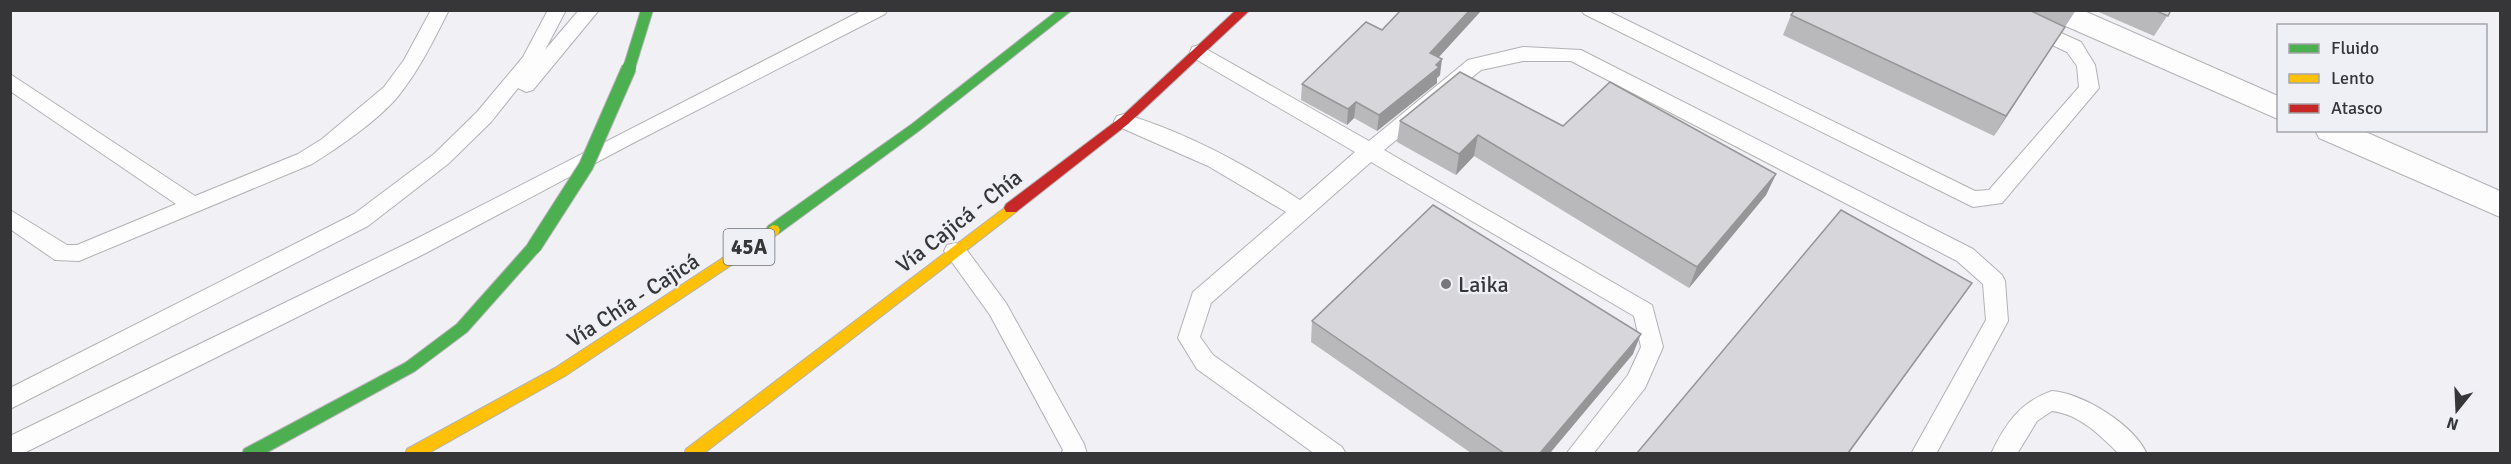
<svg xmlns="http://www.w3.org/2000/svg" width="2511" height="464" font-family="Signika,sans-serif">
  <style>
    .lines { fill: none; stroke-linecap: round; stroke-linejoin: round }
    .lane-casing { stroke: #b2b2b5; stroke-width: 2 }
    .street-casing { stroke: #b2b2b5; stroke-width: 2 }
    .fast-casing { stroke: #b2b2b5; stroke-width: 2 }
    .slow-casing { stroke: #b2b2b5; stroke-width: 2 }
    .jam-casing { stroke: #b2b2b5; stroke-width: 2 }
    .lane { fill: #fdfdfe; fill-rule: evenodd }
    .street { fill: #fdfdfe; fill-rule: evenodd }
    .fast { fill: #4caf50; fill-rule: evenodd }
    .slow { fill: #ffc107; fill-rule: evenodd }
    .jam { fill: #c62828; fill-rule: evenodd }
    .fast-bridge-casing { stroke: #b2b2b5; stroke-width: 16; stroke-linecap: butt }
    .fast-bridge { stroke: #4caf50; stroke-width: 14 }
    .wall { fill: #b9b9bc }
    .shaded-wall { fill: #969699 }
    .building { fill: #d7d7db; stroke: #969699; stroke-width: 1.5 }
    .poi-dot { fill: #77777b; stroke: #efeff6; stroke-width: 2 }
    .labels { text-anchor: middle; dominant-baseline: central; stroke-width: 4.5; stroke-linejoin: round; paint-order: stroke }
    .shield { fill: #efeff6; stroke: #6e6e72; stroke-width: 1.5 }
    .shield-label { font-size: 21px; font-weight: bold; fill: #363639 }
    .street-label { font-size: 22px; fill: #363639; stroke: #efeff6 }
    .poi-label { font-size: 22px; fill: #363639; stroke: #efeff6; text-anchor: start }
  </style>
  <rect width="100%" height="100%" fill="#f0f0f5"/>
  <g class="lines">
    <g class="lane-casing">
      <g id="lane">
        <path d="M 431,10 L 449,10 C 434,39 420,69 399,95 C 381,118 338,148 312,164 L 79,261 L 55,260 L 10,229 L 10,210 L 67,245 L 77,245 L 176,204 L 10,91 L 10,74 L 195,196 L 298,154 L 322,139 L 384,87 L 404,60 Z"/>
        <path d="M 548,10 L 566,10 L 545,50 L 579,10 L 599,10 L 533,90 L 526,92 L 518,88 L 491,122 L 448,164 L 368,226 L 10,409 L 10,388 L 354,214 L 434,154 L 477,112 L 523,57 Z"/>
        <path d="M 863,10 L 888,10 L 885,14 L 633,143 L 424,254 L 22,454 L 10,454 L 10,436 L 410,242 Z"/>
        <path d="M 1581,10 L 1606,10 L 1975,191 L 1989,190 L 2079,87 L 2077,66 L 2067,52 L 1987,14 L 1984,10 L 2010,10 L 2081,42 L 2095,65 L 2099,88 L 2002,203 L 1973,207 L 1584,14 Z"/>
        <path d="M 1199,45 L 1369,141 L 1468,60 L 1523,47 L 1581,50 L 1973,249 L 2002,275 L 2005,281 L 2008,321 L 1936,454 L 1911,454 L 1986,320 L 1983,284 L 1957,261 L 1571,61 L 1523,61 L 1481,70 L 1384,150 L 1652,305 L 1663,347 L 1645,388 L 1593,454 L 1566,454 L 1628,375 L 1641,347 L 1634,316 L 1371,162 L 1211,303 L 1200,337 L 1213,355 L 1342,447 L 1346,454 L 1315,454 L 1197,369 L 1178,338 L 1193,292 L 1286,212 L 1208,166 L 1117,126 L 1114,121 L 1117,116 L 1124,114 C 1186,132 1246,165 1300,200 L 1355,152 L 1192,57 L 1190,52 L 1192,47 Z"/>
        <path d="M 955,243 L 963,245 L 1006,303 L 1084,444 L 1087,454 L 1061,454 L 1063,450 L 990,315 L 944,251 L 947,245 Z"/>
        <path d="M 2052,391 C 2084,394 2133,424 2147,454 L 2119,454 C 2100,435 2079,414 2052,411 L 2037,421 L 2017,454 L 1991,454 C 2005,424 2020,402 2052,391 Z"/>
      </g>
    </g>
    <g class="street-casing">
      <g id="street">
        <path d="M 2041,10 L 2082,10 L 2278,96 L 2278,119 L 2045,17 Z"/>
        <path d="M 2315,130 L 2361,130 L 2500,191 L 2500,217 L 2319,138 Z"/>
      </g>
    </g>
    <g class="fast-casing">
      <g id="fast">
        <path d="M 641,10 L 653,10 L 635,68 L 629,72 L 623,68 Z"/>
        <path d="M 1058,10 L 1072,10 L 920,130 L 778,234 L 768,234 L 766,230 L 768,226 L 912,124 Z"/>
        <path d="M 534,242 L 539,243 L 541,247 L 539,251 L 467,332 L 415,371 L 264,454 L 242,454 L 244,449 L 405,363 L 457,324 L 529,243 Z"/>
      </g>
    </g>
    <g class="slow-casing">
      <g id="slow">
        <path d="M 1011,203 L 1018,208 L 1016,212 L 703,454 L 684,454 L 686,449 Z"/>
        <path d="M 773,225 L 778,226 L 780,230 L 778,234 L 565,376 L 427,454 L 405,454 L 407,449 L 555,368 Z"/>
      </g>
    </g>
    <g class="jam-casing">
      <path id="jam" d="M 1236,10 L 1250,10 L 1128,124 L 1016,212 L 1006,212 L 1004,208 L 1006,204 L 1120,118 Z"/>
    </g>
    <use href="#lane" class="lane"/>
    <use href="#street" class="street"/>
    <use href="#fast" class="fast"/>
    <use href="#slow" class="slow"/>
    <use href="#jam" class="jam"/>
    <g class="fast-bridge-casing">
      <path id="fast-bridge" d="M 534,247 L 586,166 L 629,68"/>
    </g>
    <use href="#fast-bridge" class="fast-bridge"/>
  </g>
  <g class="wall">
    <path d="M 1795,10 L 2076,10 L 1994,136 L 1783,35 L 1791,15 Z"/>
    <path d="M 2094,10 L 2171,10 L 2154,36 Z"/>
    <path d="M 1439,57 L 1440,75 L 1437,78 L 1437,83 L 1377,131 L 1354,118 L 1347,125 L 1301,100 L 1302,84 Z"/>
    <path d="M 1400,121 L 1563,126 L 1776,174 L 1766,195 L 1689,288 L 1474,156 L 1456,175 L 1397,142 Z"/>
    <path d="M 1312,321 L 1633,354 L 1550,453 L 1471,453 L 1311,342 Z"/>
  </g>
  <g class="shaded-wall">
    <path d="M 1470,10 L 1482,10 L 1428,69 L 1430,53 Z"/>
    <path d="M 2065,27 L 2052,47 L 1994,136 L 2006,116 Z"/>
    <path d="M 1442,59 L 1440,75 L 1437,78 L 1437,83 L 1377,131 L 1379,115 Z"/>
    <path d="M 1356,102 L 1354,118 L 1347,125 L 1348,109 Z"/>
    <path d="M 1478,135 L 1474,156 L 1456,175 L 1459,154 Z"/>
    <path d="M 1776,174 L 1766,195 L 1689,288 L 1697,267 Z"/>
    <path d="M 1972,283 L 1958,303 L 1849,453 L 1848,453 Z"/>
    <path d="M 1641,334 L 1633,354 L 1550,453 L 1540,453 Z"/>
  </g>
  <g class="building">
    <path d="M 1401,10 L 1470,10 L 1430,53 L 1442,59 L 1436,65 L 1439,67 L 1379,115 L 1356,102 L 1348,109 L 1302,84 L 1366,22 L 1382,30 Z"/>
    <path d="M 1795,10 L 2029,10 L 2065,27 L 2006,116 L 1791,15 Z"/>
    <path d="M 2154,10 L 2171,10 L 2168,16 Z"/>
    <path d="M 1460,72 L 1563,126 L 1610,82 L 1776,174 L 1697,267 L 1478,135 L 1459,154 L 1400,121 Z"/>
    <path d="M 1433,205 L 1641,334 L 1540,453 L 1504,453 L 1312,321 Z"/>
    <path d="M 1841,210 L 1972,283 L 1848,453 L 1637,453 Z"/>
  </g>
  <circle class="poi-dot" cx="1446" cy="284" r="6"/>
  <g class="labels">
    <rect class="shield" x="723.5" y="229" width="51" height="36" rx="4.5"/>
    <g class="shield-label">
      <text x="749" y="247">45A</text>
    </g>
    <g class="street-label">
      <text transform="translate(959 221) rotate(-38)">Vía Cajicá - Chía</text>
      <text transform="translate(633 300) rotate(-33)">Vía Chía - Cajicá</text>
    </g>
    <g class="poi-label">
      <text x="1458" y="284">Laika</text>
    </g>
  </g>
  <rect width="2511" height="464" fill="none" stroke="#363639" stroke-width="24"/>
  <rect x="2277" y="24" width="210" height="108" fill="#efeff6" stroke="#a5a5aa" stroke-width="1.5"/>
  <rect x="2289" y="44" width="30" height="9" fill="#4caf50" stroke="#a5a5aa" stroke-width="1.5"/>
  <text x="2331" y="54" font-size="18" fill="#363639">Fluido</text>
  <rect x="2289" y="74" width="30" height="9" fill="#ffc107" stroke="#a5a5aa" stroke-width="1.5"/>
  <text x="2331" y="84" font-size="18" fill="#363639">Lento</text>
  <rect x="2289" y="104" width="30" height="9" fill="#c62828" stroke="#a5a5aa" stroke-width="1.5"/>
  <text x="2331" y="114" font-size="18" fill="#363639">Atasco</text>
  <g transform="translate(2457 410) rotate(198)" stroke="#efeff6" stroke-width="4.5" paint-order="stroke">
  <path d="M0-4.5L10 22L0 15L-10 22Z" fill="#363639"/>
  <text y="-9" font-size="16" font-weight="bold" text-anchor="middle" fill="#363639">N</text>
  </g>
</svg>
